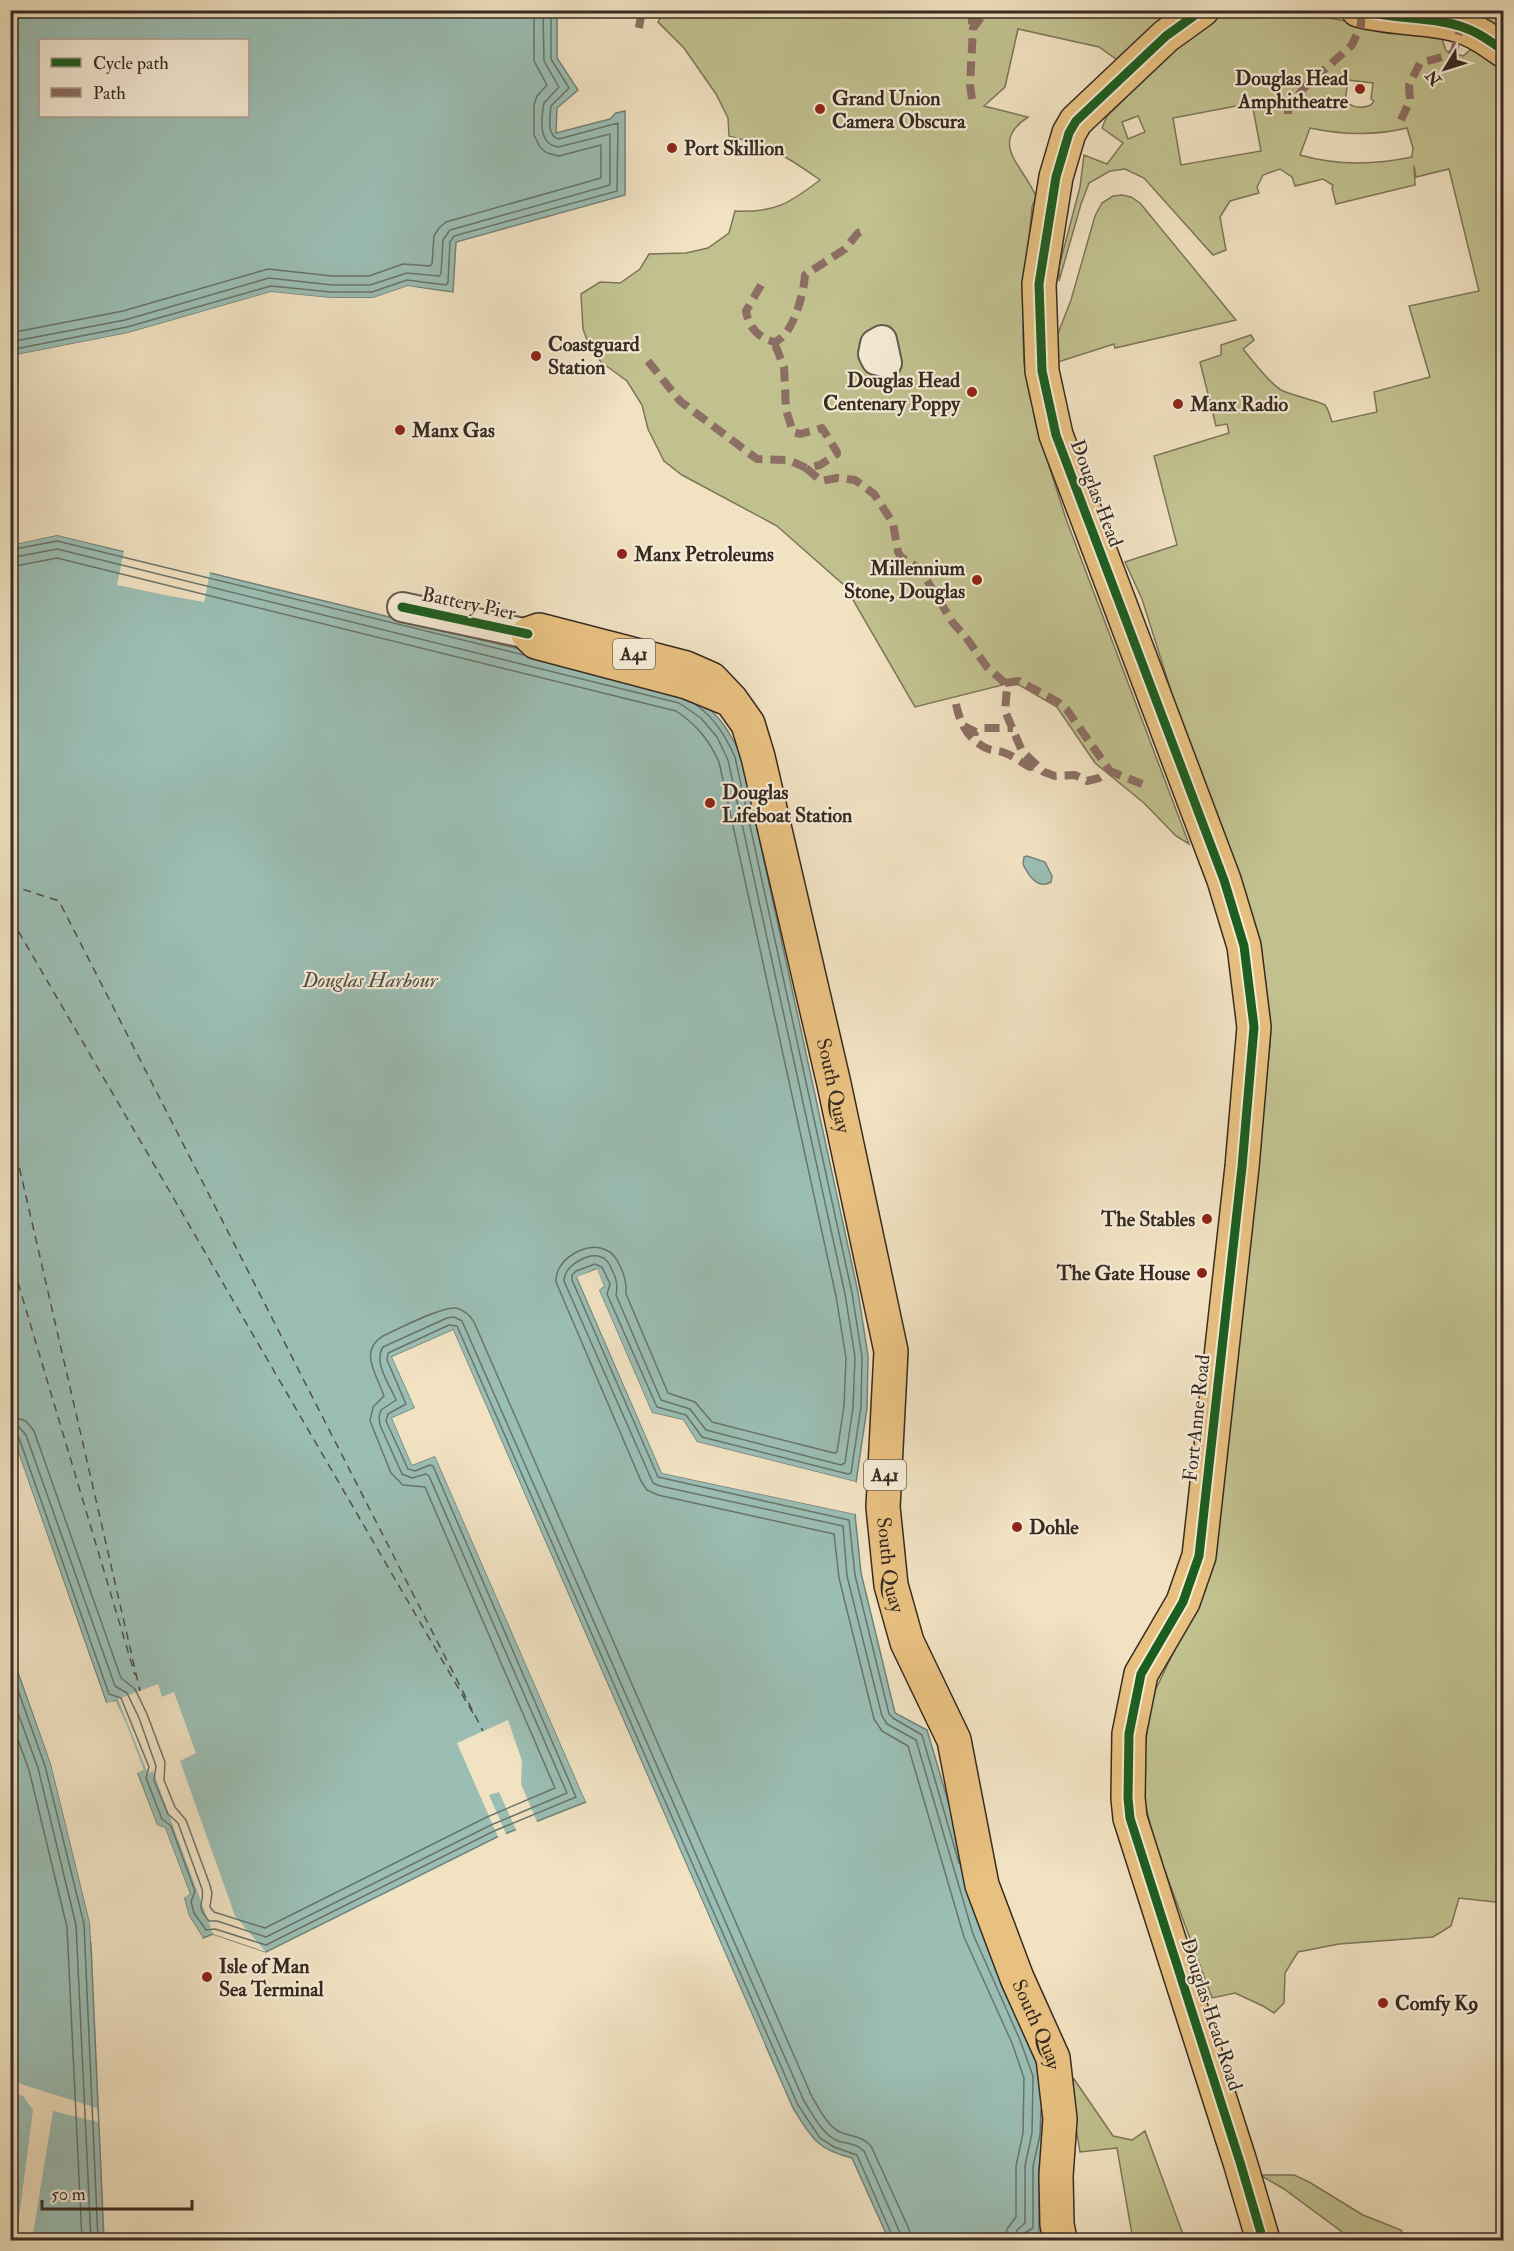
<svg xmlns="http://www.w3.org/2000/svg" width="1514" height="2251" font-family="'IM FELL Double Pica',serif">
	<rect width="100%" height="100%" fill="#f1e2c2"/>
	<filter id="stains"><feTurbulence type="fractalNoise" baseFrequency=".00333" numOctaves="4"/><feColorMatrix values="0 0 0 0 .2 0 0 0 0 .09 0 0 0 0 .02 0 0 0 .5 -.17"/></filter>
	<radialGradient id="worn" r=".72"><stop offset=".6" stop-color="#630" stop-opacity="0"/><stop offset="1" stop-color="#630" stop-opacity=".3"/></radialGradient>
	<!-- green -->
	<path fill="#c1c18f" stroke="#7c7659" stroke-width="1.5" fill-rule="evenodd" d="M664 11H1177L1127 67 1099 47 1018 29 1005 87 984 106 1028 117C987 144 1025 167 1036 197L1032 207 1027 261 1023 332 1024 362 1036 425 1066 519 1189 844 1176 836 1144 803 1095 763 1057 707 1014 682 915 707 845 586 777 526 682 475 664 461 648 429 642 405 627 381 601 362 590 348 583 329 581 294 600 282 620 283 640 269 649 254 686 253 708 248 729 233 735 211C775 213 790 203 820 180 787 156 769 146 729 136L728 118 716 94 684 48 658 22Z
		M1246 11H1291L1442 39 1446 51 1463 56 1475 46 1503 62V1903L1459 1898 1451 1926 1433 1937 1339 1944 1298 1952 1285 1973 1284 2003 1274 2013 1263 2006 1235 1993 1212 1998 1155 1844 1140 1783 1152 1697 1189 1620 1210 1568 1231 1419 1270 1044 1265 977 1246 901 1190 751 1142 599 1125 562 1177 545 1154 456 1229 433 1227 424 1216 426 1200 362 1221 355V345L1251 335 1254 340 1243 349C1254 362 1267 381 1281 390 1291 395 1321 402 1325 405 1329 410 1330 417 1332 422L1377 412 1374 392 1430 377 1409 306 1479 291 1449 169 1416 177 1414 166 1415 185 1336 204 1332 188 1333 185 1323 179 1295 186 1292 177 1280 169 1263 175 1257 187 1259 193 1230 201 1220 217 1226 250 1213 255 1144 178 1125 169 1110 171 1089 183 1081 204 1059 281V267L1080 187 1084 155 1107 164 1123 143 1102 128 1107 116 1187 38 1217 18ZM1348 80 1373 83 1371 99 1374 101 1371 105C1361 109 1353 108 1345 101ZM1252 103 1261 151 1181 165 1173 118ZM1138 116 1145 132 1128 139 1122 122ZM1310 128C1343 135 1374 136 1407 128L1413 148 1412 157C1374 165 1338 166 1300 155Z
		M1469 11H1503V30Z
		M1122 195 1131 197 1140 203 1236 320 1115 348 1114 344 1055 363 1057 336 1071 300 1095 216 1102 203 1113 196Z
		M1074 2079 1113 2136 1132 2140 1145 2131 1185 2240H1133L1117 2148 1080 2152 1068 2082Z
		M1260 2175H1294L1309 2182 1363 2215 1401 2230 1406 2240H1344L1342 2232 1284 2189Z"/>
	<!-- water -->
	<path fill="#9bbeb4" stroke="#73837a" stroke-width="1.5" fill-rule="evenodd" d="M11 11H557V58L578 90 557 108 556 133 610 119 616 113 625 111V195L456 242 453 292 408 286 373 298H331L271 292 128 333 11 356ZM40 40H248V116H40Z
		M57 535 685 690C715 711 725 722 741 755L858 1292 868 1356 867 1408 856 1482 697 1442 683 1420 652 1413 599 1290 604 1286 596 1269 577 1278 662 1473 855 1514 861 1573 895 1713 927 1730 986 1930 1047 2074 1046 2135 1039 2167V2234L1020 2240H889L852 2158C816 2149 812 2138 793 2108L453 1330 392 1357 415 1408 392 1418 412 1465 435 1456 586 1802 497 1837 266 1952 213 1934 203 1938 189 1916 184 1897 190 1894 165 1828 157 1825 137 1772 143 1770 116 1701 107 1704 11 1432 10 545Z
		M1027 856 1045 862 1052 876 1051 882C1038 890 1028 875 1023 864L1024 857Z
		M10 1650 51 1764 90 1923 104 2240H11Z"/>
	<!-- pier -->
	<path fill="#f1e2c2" d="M408 286 456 294 408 289 373 301H331L272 295 129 336 10 359 11 356 128 333 271 292 331 298H373Z
		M57 532 401 615 400 618 210 572 204 602 170 596 117 585 124 551 57 535 10 545V542Z
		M597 1269 604 1286 599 1290 652 1413 683 1420 697 1442 856 1482V1485L696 1444 681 1423 650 1415 596 1291 601 1285 595 1273 581 1279 665 1470 855 1511V1514L662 1473 577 1277Z
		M453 1330 647 1775 765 2045 762 2046 451 1334 396 1358 418 1408 416 1411 396 1420 414 1462 434 1453 438 1454 588 1800 586 1802 435 1456 412 1465 392 1418 415 1408 392 1357Z
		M11 1432 106 1703 116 1701 126 1723 144 1770 137 1773 157 1825 165 1828 190 1894 184 1898 189 1916 203 1938H200L186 1917 181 1897 186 1893 163 1830 155 1826 134 1773 135 1770 140 1768 124 1724 114 1704 107 1707 104 1705 10 1441Z
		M10 1647 13 1649 54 1763 93 1922 94 1942H91L90 1923 51 1764Z
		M158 1684 162 1697 174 1692 196 1753 180 1761 235 1916 266 1952 213 1934 153 1771 148 1774 118 1699Z
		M508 1720 522 1761 521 1784 538 1824 517 1832 499 1792 489 1795 507 1836 499 1839 457 1743Z
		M11 2081 97 2108 98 2122 53 2111 32 2240H16L33 2110 23 2096 11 2092Z"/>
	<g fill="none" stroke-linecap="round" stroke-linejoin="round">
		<!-- shore -->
		<path stroke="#69746c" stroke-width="1.5" d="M10 333 123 311 268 269 332 276H369L403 264 430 266 432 264 434 236 439 228 446 222 601 178V145L559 156 547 153 540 147 534 135V105L537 96 547 85 534 61V10
			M10 342 125 320 269 278 332 285H370L407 273 439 276 441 274 443 240 450 230 610 185V134L558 147C538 144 541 119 544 103L559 87 544 61 543 10
			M10 350 127 327 271 286 331 292H372L407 280 446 285 448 282 450 242 454 236 617 191 618 123 559 139C546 136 550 117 551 106L569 88 551 59V10
			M10 550 57 541 524 655
			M10 558 57 549 679 703 701 718 717 737 728 760 845 1294 855 1357 853 1407 845 1463 841 1465 706 1430 690 1409 661 1400 616 1295C618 1286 617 1280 613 1272 610 1266 608 1259 601 1257 588 1252 564 1266 564 1281L653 1483 660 1486 843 1526 847 1576 882 1716 887 1724 916 1740 973 1934 1020 2040 1033 2076 1032 2133 1025 2166V2223L1017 2230 1014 2240
			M10 567 57 558 676 711C697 725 709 740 719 762L836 1296 846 1358 844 1406 837 1452 834 1453 712 1422 695 1402 668 1393 626 1294C627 1284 625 1277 621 1268 617 1260 614 1253 606 1250 587 1240 554 1260 556 1282L641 1481 647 1490 658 1495 834 1534 839 1578 874 1719 882 1731 908 1746 964 1937 1012 2043 1024 2078 1023 2133 1016 2166V2217L1007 2229 1005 2240
			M696 705C715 718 726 737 735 757L852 1293 862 1357 861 1407 851 1473 848 1474 702 1437 686 1415 657 1407 607 1294 610 1284 602 1267 595 1264 576 1271 572 1275V1280L658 1477 849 1520 855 1575 889 1714 893 1718 922 1735 959 1863
			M10 1416 26 1421 34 1431 121 1678 135 1689 147 1714 165 1762 164 1780 175 1807 186 1820 210 1885 212 1893 210 1907 214 1912 265 1928 487 1817 555 1788 425 1487 403 1485 391 1473 370 1421 373 1407 384 1396C377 1375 358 1351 383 1336 398 1329 442 1306 456 1308 464 1310 470 1315 474 1322L812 2097C820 2109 827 2126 840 2132 852 2137 862 2136 871 2146L909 2229 911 2240
			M10 1425 19 1427 26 1435 115 1686 127 1693 139 1718 156 1766 154 1780 168 1814 178 1823 202 1889C205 1906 194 1903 209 1921H217L266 1937 491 1825 567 1793 429 1476 426 1474 412 1478 402 1474 380 1425 379 1417 381 1410 396 1400C390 1385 373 1363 383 1347L447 1318 454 1317 462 1321 804 2101C813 2115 822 2134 838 2141 847 2144 856 2143 864 2151L900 2233 902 2240
			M10 1433 16 1434 19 1438 109 1694 121 1698 149 1767 146 1778 162 1819 171 1826 195 1891 191 1902 194 1913 206 1930 215 1929 266 1945 494 1831 576 1797 433 1466 430 1465 415 1471 408 1469 386 1421 388 1414 406 1404 387 1360 388 1353 449 1325 457 1326 798 2105 820 2138 834 2147 857 2155 894 2240
			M10 1668 45 1766 84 1924 98 2240
			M10 1691 38 1768 76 1925 91 2240
			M10 1718 29 1770 67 1927 82 2240
			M1022 2240 1023 2234 1033 2228V2166L1040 2135 1041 2110"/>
		<!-- ferry -->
		<path stroke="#505047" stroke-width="1.5" stroke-dasharray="8 6" stroke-linecap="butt" d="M10 885 59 901 483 1731
			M10 921 13 922 474 1715
			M10 1127 140 1691
			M10 1256 135 1675"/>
		<defs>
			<path id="minor" d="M882 340 887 363 876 360 873 354 875 344Z
				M402 607 528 634"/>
			<g id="major">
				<path d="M1202 10 1166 36 1076 121 1069 133 1056 177 1039 284 1042 371 1056 435 1224 880 1244 946 1254 1027 1242 1167 1199 1556 1183 1602 1141 1674 1129 1734 1128 1798 1130 1818 1240 2162 1263 2240"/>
				<path d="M1358 10C1392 20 1437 16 1468 29 1481 34 1493 43 1504 51"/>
				<path id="s1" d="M731 700 687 682 536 642 528 634 539 630 686 668 711 679 731 700 748 724 758 757 834 1084 891 1351 883 1507 891 1585 907 1642 954 1740 982 1885 1017 1978 1053 2058 1060 2119 1056 2176 1057 2224 1060 2240"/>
			</g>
		</defs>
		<!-- minor casing -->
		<use href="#minor" stroke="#66594b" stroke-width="32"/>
		<!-- major casing -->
		<use href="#major" stroke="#372b23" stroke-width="36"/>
		<!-- minor -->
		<use href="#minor" stroke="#f6ecd7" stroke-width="28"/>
		<!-- major -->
		<use href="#major" stroke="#e8c181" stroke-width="33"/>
		<!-- quiet -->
		<path stroke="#8d6e63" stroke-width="8" stroke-dasharray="15 8" stroke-linecap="butt" d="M968 10 971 14 973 28
			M657 14V10
			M639 28 642 10
			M972 99 970 85 973 28 987 10
			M1288 114V107L1305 87 1352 45 1361 25V11
			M1401 120 1410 100 1409 85 1420 63 1450 55 1454 51 1461 26
			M761 285 746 311C749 328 758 337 774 342 793 337 804 292 805 275L845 249 858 233 865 230
			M648 361 680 401 757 459 789 460 806 468 820 465 837 454V452L822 428 800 434 793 432 786 410 784 367 774 342
			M806 468 821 481 837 478 855 480 874 494 893 523 898 552 901 557 920 569 953 623 965 636 987 667 1005 683 1007 688 1005 711 1022 751 1044 772 1055 776 1075 775 1087 781 1099 778 1110 771 1147 786
			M1005 683 1019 681 1058 702 1067 710 1110 771
			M956 704C960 725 970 743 991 750 996 751 1001 751 1005 753 1014 756 1022 763 1030 767L1034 766
			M964 726 976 732 983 728H1013"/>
		<defs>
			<path id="cycleway" d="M1202 10 1166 36 1076 121 1069 133 1056 177 1039 284 1042 371 1056 435 1224 880 1244 946 1254 1027 1242 1167 1199 1556 1183 1602 1141 1674 1129 1734 1128 1798 1130 1818 1240 2162 1263 2240
				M1358 10C1392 20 1437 16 1468 29 1481 34 1493 43 1504 51
				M402 607 528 634"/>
		</defs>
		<!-- cycleway casing -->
		<use href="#cycleway" stroke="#f6ecd7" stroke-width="13"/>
		<!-- cycleway -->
		<use href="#cycleway" stroke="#1b5e20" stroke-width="9"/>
	</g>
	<!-- markers -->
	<g fill="#8f2418" stroke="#f6ecd7" stroke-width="2">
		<circle cx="1360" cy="89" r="6"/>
		<circle cx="820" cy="109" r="6"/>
		<circle cx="672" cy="148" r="6"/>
		<circle cx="536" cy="356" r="6"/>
		<circle cx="972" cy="392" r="6"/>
		<circle cx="1178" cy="404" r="6"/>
		<circle cx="400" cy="430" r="6"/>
		<circle cx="622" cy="554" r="6"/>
		<circle cx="977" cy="580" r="6"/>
		<circle cx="710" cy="803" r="6"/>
		<circle cx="1207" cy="1219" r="6"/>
		<circle cx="1202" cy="1273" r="6"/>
		<circle cx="1017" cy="1527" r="6"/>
		<circle cx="207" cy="1977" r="6"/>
		<circle cx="1383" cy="2003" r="6"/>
	</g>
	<g text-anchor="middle" stroke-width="4.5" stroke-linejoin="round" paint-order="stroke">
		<!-- shield labels -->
		<g fill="#f6ecd7" stroke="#706559" stroke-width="1.5">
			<rect x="613" y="639" width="42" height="30" rx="4.5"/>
			<rect x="864" y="1460" width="42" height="30" rx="4.5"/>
		</g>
		<g font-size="18" font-weight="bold" fill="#372b23">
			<text x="634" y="660">A41</text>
			<text x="885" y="1481">A41</text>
		</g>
		<!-- poi labels -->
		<g font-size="20" font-weight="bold" fill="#372b23" stroke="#f6ecd7" text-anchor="start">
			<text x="1348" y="85" text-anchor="end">Douglas Head<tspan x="1348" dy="23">Amphitheatre</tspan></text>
			<text x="832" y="105">Grand Union<tspan x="832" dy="23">Camera Obscura</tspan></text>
			<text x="684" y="155">Port Skillion</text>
			<text x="548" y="351">Coastguard<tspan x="548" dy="23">Station</tspan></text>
			<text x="960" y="387" text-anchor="end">Douglas Head<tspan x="960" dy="23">Centenary Poppy</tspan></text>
			<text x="1190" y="411">Manx Radio</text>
			<text x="412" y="437">Manx Gas</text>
			<text x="634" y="561">Manx Petroleums</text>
			<text x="965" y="575" text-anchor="end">Millennium<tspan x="965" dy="23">Stone, Douglas</tspan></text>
			<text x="722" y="799">Douglas<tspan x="722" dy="23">Lifeboat Station</tspan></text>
			<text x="1195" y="1226" text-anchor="end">The Stables</text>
			<text x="1190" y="1280" text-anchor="end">The Gate House</text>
			<text x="1029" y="1534">Dohle</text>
			<text x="219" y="1973">Isle of Man<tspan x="219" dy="23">Sea Terminal</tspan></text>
			<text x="1395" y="2010">Comfy K9</text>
		</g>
		<!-- street labels -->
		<g font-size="20" fill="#372b23" stroke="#f6ecd7">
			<text transform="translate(1097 493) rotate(69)" y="7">Douglas Head</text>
			<text transform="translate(469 603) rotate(12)" y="7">Battery Pier</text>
			<text dy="7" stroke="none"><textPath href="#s1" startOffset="836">South Quay</textPath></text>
			<text transform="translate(1196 1418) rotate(-84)" y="7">Fort Anne Road</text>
			<text dy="7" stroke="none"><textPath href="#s1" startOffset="1322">South Quay</textPath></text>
			<text transform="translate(1212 2014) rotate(72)" y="7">Douglas Head Road</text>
			<text dy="7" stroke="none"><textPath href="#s1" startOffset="1808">South Quay</textPath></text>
		</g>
		<!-- water labels -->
		<g font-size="21" font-style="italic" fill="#505047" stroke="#f6ecd7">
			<text x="370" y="987">Douglas Harbour</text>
		</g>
	</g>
	<!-- margin -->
	<rect width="1514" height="2251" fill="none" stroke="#f1e2c2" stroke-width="36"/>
	<rect x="12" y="12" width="1490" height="2227" fill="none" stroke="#372b23" stroke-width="3"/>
	<rect x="18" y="18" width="1478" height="2215" fill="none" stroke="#372b23" stroke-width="1.5"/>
	<!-- legend -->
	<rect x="39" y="39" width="210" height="78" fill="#f6ecd7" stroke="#aa9f8f" stroke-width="1.5"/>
	<rect x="51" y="58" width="30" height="9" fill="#1b5e20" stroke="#aa9f8f" stroke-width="1.5"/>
	<text x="93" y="69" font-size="18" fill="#372b23">Cycle path</text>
	<rect x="51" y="88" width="30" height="9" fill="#8d6e63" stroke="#aa9f8f" stroke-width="1.5"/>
	<text x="93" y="99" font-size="18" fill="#372b23">Path</text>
	<!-- north arrow -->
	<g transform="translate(1445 69) rotate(232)" stroke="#f6ecd7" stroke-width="4.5" paint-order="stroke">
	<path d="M0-4.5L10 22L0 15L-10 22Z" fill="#372b23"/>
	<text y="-9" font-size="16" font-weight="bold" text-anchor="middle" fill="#372b23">N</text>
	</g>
	<!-- scale -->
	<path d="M42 2200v9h150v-9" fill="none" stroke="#372b23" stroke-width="3"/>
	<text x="51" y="2200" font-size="18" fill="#372b23" stroke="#f6ecd7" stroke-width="4.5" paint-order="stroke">50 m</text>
	<rect width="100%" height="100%" filter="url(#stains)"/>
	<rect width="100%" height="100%" fill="url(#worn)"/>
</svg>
